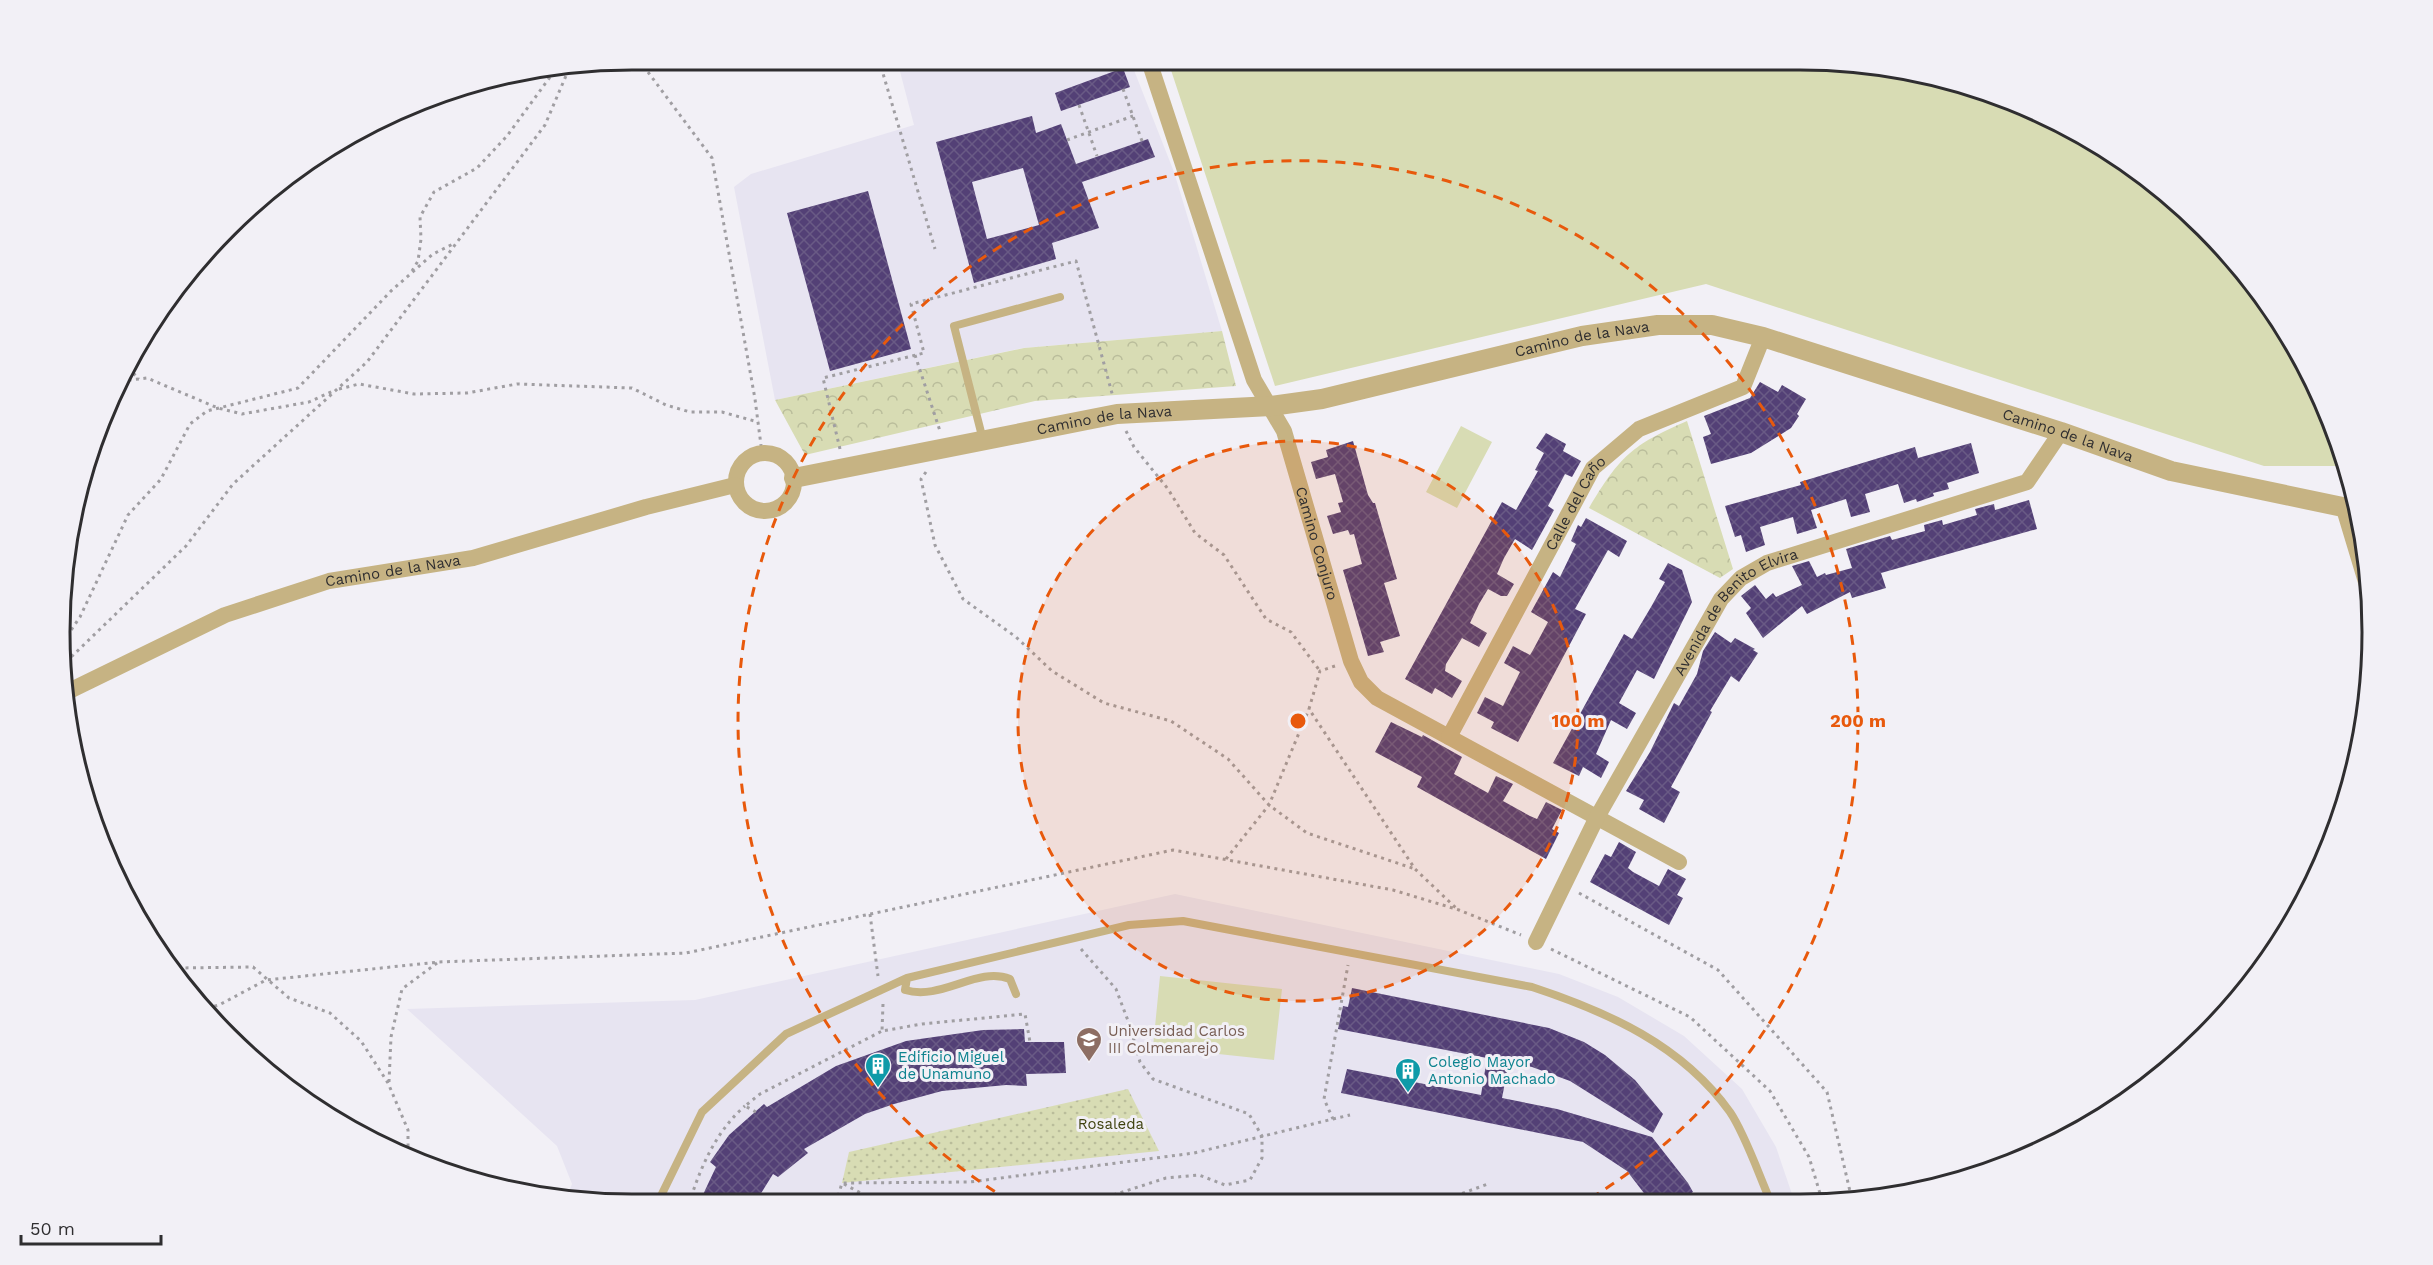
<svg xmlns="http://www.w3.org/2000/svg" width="2433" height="1265" font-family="'Work Sans',sans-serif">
	<defs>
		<pattern id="park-crowns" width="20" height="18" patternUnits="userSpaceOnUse" patternTransform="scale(1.5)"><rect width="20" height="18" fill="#d8dcb4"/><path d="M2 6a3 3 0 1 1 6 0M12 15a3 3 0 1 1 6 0" fill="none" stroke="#babd9b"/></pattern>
		<pattern id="garden-dots" width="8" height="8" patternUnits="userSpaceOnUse" patternTransform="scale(1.5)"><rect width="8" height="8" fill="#d8dcb4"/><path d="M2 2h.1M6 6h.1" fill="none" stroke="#babd9b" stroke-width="1.8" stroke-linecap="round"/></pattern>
		<pattern id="building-cross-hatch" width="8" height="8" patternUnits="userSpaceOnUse" patternTransform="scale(1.5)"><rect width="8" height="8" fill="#534076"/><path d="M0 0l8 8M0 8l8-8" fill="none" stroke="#695a85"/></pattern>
	</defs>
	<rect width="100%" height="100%" fill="#f2f0f6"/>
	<!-- built -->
	<path fill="#e7e4f1" d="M897 60H1130L1174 172 1222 331 1023 348 775 400 734 187 751 174 914 125Z
		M1175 894 1559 974 1618 997 1684 1036 1742 1089 1776 1147 1794 1200 595 1204 566 1199 572 1184 557 1146 407 1009 695 1000Z"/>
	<!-- grass -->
	<path fill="#d8dcb4" d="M1168 61H1838L1948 79 2053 119 2149 178 2231 255 2296 346 2342 448 2347 466H2264L1706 284 1275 386Z
		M1461 426 1492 442 1457 508 1426 492Z
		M1160 976 1282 989 1274 1060 1153 1047Z"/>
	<!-- park -->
	<path fill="url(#park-crowns)" d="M1222 331 1236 386 1035 401 805 455 775 400 1024 348Z
		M1687 421 1733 569 1720 578 1589 508C1620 456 1632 445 1687 421Z"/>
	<!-- garden -->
	<path fill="url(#garden-dots)" d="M1128 1089 1159 1151 842 1183 849 1152Z"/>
	<!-- building -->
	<path fill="url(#building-cross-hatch)" fill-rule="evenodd" d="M1123 68 1130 87 1061 111 1055 93Z
		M1032 116 1036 133 1061 124 1076 164 1148 139 1155 157 1082 182 1099 228 1052 243 1056 259 974 283 936 142ZM1023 168 1039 225 987 239 972 182Z
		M868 191 911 349 830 371 787 213Z
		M1760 382 1778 392 1782 385 1806 399 1797 414 1799 416 1791 428 1751 453 1711 464 1703 437 1711 434 1704 416 1750 398Z
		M1546 433 1566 444 1563 451 1581 461 1572 477 1565 474 1548 506 1554 510 1532 550 1515 539 1504 558 1497 574 1514 584 1507 596H1501L1488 589 1479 604 1470 623 1487 633 1479 647 1462 638 1446 664 1445 671 1462 681 1452 698 1435 688 1432 694 1405 679 1502 502 1516 510 1538 471 1535 470 1544 453 1536 448Z
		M1353 441 1368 495 1373 503H1375L1397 579 1384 583 1400 636 1380 642 1384 652 1368 656 1343 570 1362 564 1354 534 1350 535 1348 530 1333 534 1327 516 1341 512 1338 503 1343 502 1335 474 1316 479 1311 462 1328 457 1326 450Z
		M1971 443 1979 473 1947 483 1949 489 1933 493 1934 496 1917 502 1916 499 1904 503 1898 484 1865 494 1870 512 1851 517 1846 499 1811 510 1817 528 1797 534 1793 517 1760 527 1765 545 1746 552 1741 535 1735 537 1725 506 1801 485 1800 482 1915 447 1918 458Z
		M2029 500 2037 529 1881 573 1886 588 1852 598 1850 592 1807 614 1802 606 1763 638 1746 613 1751 608 1741 596 1755 585 1766 599 1773 593 1776 597 1802 585 1792 566 1809 561 1817 577 1825 573 1826 575 1852 568 1846 549 1890 536 1892 540 1925 531 1924 525 1942 520 1943 525 1977 515 1975 509 1994 504 1995 510Z
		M1586 518 1627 541 1619 557 1608 550 1575 609 1586 614 1518 742 1491 728 1494 722 1477 713 1485 697 1503 706 1520 672 1504 663 1513 646 1530 655 1533 650 1548 622 1531 612 1553 572 1560 577 1576 544 1571 541 1578 525 1581 527Z
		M1668 563 1682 570 1692 602 1654 679 1637 670 1619 703 1636 713 1627 729 1611 720 1596 754 1609 762 1601 778 1583 767 1579 776 1553 763 1624 634 1632 639 1651 607 1665 582 1659 579Z
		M1715 632 1731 643 1735 638 1755 649 1753 650 1758 653 1739 682 1731 676 1710 711 1712 712 1671 787 1680 792 1664 823 1639 809 1644 800 1626 791 1650 752 1674 703 1679 706 1697 674 1703 651Z
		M1391 722 1422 737 1423 735 1462 757 1454 774 1488 793 1496 776 1513 784 1503 801 1530 816 1537 819 1546 802 1562 810 1552 829 1559 833 1546 859 1417 787 1422 777 1375 752Z
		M1619 842 1636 852 1628 868 1633 872 1659 886 1668 869 1686 879 1677 895 1683 898 1669 925 1590 882 1605 854 1611 857Z
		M1352 988 1549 1028 1584 1042 1605 1055 1635 1080 1663 1114 1653 1133 1570 1081 1532 1067 1509 1062 1502 1098 1557 1109 1652 1137 1688 1183 1693 1192 1687 1196 1689 1201H1650L1627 1171 1583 1142 1341 1093 1347 1069 1481 1095 1487 1058 1338 1029 1343 1006 1348 1007Z
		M1024 1029 1025 1042H1064L1066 1073 1026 1074 1027 1086 1006 1085 942 1091 894 1104 865 1114 804 1149 808 1153 778 1177 773 1174 755 1203H699L716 1167 710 1162 729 1135 764 1104 767 1107 836 1066 906 1041 983 1030Z"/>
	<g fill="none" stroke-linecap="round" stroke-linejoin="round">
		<!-- path -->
		<path stroke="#a09ea2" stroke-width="3" stroke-dasharray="3 4.5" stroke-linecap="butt" d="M639 60 712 158 755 399 762 453
			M879 60 935 249
			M1123 89 1142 141
			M1079 105 1097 156
			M1067 140 1133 116
			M412 271 418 261 421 239 420 217 434 192 477 168 507 136 553 73
			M915 355 940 431
			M128 368 139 379
			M121 381 147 378 218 408 242 414 309 402 333 391
			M339 389 359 384 414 394 467 393 517 384 632 388 666 405 690 412H722L758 422
			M1126 431 1134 447 1168 489 1195 533 1224 555 1266 619 1291 632 1320 671
			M840 449 823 378 924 353 911 304 1076 261 1113 397
			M926 472 921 479 935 545 963 599 1016 637 1052 671 1104 703 1171 721 1228 759 1269 805 1307 833 1415 869
			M67 636 80 617 128 515 161 479 190 424 207 411 298 388 391 291 433 254 455 243
			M66 662 186 546 233 484 367 362 545 125 568 71
			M1335 666 1320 671 1309 709 1415 869 1457 909
			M1226 859 1269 805 1309 709
			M1579 893 1718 970 1827 1092 1852 1200
			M870 914 878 976
			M1081 949 1116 989 1130 1026 1140 1062 1153 1079 1249 1114 1262 1136V1158L1250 1180 1225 1185 1199 1175 1166 1178 1107 1197 1103 1202
			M1551 949 1690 1017 1770 1091 1809 1157 1822 1200
			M178 968 253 967 289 998 330 1013 361 1041 388 1083 408 1130V1157
			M883 1004 882 1031 922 1024 1025 1014 1030 1042
			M207 1008 219 1005 266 980 439 962 686 953 1173 850 1393 890 1459 910 1521 935
			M389 1082 391 1037 402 989 437 963
			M756 1112 745 1106 760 1094 882 1031
			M1333 1119 1350 1115
			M844 1184 879 1203
			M1441 1201 1488 1184
			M836 1203 842 1183 970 1182 1194 1153 1333 1119 1324 1099 1348 965
			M689 1204C700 1168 716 1131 745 1106"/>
		<!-- service -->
		<path stroke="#c6b383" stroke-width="8" d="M983 440 954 326 1060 297
			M907 978 905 990C942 1001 977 966 1010 979L1016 994
			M657 1204 702 1112 786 1034 907 978 1129 925 1183 921 1532 987C1608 1012 1682 1045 1730 1112 1745 1134 1759 1175 1770 1200"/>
		<!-- minor -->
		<g stroke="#c6b383" stroke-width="16">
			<path id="s1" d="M1149 61 1254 380 1284 431 1351 661 1361 682 1377 698 1679 862"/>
			<circle cx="765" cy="482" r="29"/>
			<path d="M2344 509 2369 592"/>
			<path id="s2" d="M65 693 225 615 329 581 473 558 646 507 735 485"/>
			<path id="s3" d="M1449 737 1593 468 1639 429 1743 387 1763 337"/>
			<path id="s4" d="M1536 942 1596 819 1721 599 1741 578 1767 563 2027 482 2061 432"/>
		</g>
		<!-- tertiary -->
		<path stroke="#c6b383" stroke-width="20" id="s5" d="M794 478 1117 414 1271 406 1322 399 1582 336 1658 325H1712L1763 337 2061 432 2171 471 2357 510"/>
	</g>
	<!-- distance rings -->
	<circle cx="1298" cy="721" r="280" fill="#e8590c" fill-opacity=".12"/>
	<g fill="none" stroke="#e8590c" stroke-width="3" stroke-dasharray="10 8">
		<circle cx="1298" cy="721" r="280"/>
		<path d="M1010 1201A560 560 0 1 1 1591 1198"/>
	</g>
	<!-- icons -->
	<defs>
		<symbol id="university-pin" viewBox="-11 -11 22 30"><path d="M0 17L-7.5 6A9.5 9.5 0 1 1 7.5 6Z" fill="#8d6e63" stroke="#f2f0f6"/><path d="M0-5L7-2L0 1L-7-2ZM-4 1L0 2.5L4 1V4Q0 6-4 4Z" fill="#fff"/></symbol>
		<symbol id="building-pin" viewBox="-11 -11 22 30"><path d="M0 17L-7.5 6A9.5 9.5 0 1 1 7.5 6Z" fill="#0f9aa8" stroke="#f2f0f6"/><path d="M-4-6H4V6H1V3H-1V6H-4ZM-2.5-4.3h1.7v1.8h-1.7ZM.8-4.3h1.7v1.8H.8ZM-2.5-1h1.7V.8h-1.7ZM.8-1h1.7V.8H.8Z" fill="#fff"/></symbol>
	</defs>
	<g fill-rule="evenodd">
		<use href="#university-pin" x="1074" y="1025" width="30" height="40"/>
		<use href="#building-pin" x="863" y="1051" width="30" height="40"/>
		<use href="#building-pin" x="1393" y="1056" width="30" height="40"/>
	</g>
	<g text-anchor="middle" stroke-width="6" stroke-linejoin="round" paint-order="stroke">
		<!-- street labels -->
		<g font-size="15" fill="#2f2e30" stroke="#f2f0f6">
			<text dy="5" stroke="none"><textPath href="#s5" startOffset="802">Camino de la Nava</textPath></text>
			<text dy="5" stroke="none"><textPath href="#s5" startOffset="316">Camino de la Nava</textPath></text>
			<text dy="5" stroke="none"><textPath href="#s5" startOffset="1306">Camino de la Nava</textPath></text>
			<text dy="5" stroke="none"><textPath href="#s3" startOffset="266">Calle del Caño</textPath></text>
			<text dy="5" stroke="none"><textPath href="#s1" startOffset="512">Camino Conjuro</textPath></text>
			<text dy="5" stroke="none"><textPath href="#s2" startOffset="352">Camino de la Nava</textPath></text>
			<text dy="5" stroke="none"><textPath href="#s4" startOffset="392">Avenida de Benito Elvira</textPath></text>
		</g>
		<!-- education labels -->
		<g font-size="15" fill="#785e54" stroke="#f2f0f6" text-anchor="start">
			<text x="1108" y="1036">Universidad Carlos<tspan x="1108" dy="17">III Colmenarejo</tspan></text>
		</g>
		<!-- culture labels -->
		<g font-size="15" fill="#0d838f" stroke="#f2f0f6" text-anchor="start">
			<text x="898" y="1062">Edificio Miguel<tspan x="898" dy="17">de Unamuno</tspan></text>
			<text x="1428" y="1067">Colegio Mayor<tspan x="1428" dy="17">Antonio Machado</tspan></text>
		</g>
		<!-- park labels -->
		<g font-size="15" fill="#3e410d" stroke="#f2f0f6">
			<text x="1111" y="1129">Rosaleda</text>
		</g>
	</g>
	<!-- crop -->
	<path d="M0 0H2433V1265H0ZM632 70H1800A562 562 0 0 1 2362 632V632A562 562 0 0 1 1800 1194H632A562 562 0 0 1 70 632V632A562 562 0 0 1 632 70Z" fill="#f2f0f6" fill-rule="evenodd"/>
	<path fill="none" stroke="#2f2e30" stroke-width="3" d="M632 70H1800A562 562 0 0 1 2362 632V632A562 562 0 0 1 1800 1194H632A562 562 0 0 1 70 632V632A562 562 0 0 1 632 70Z"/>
	<circle cx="1298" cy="721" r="9" fill="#e8590c" stroke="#f2f0f6" stroke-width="3"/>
	<g font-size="18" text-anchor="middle" font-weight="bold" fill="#e8590c" stroke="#f2f0f6" stroke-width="6" stroke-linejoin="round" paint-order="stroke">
		<text x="1578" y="727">100 m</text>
		<text x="1858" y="727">200 m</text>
	</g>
	<!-- scale -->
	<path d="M21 1235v9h140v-9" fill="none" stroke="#2f2e30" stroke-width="3"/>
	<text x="30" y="1235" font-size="18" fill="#2f2e30" stroke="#f2f0f6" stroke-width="4.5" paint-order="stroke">50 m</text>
</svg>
